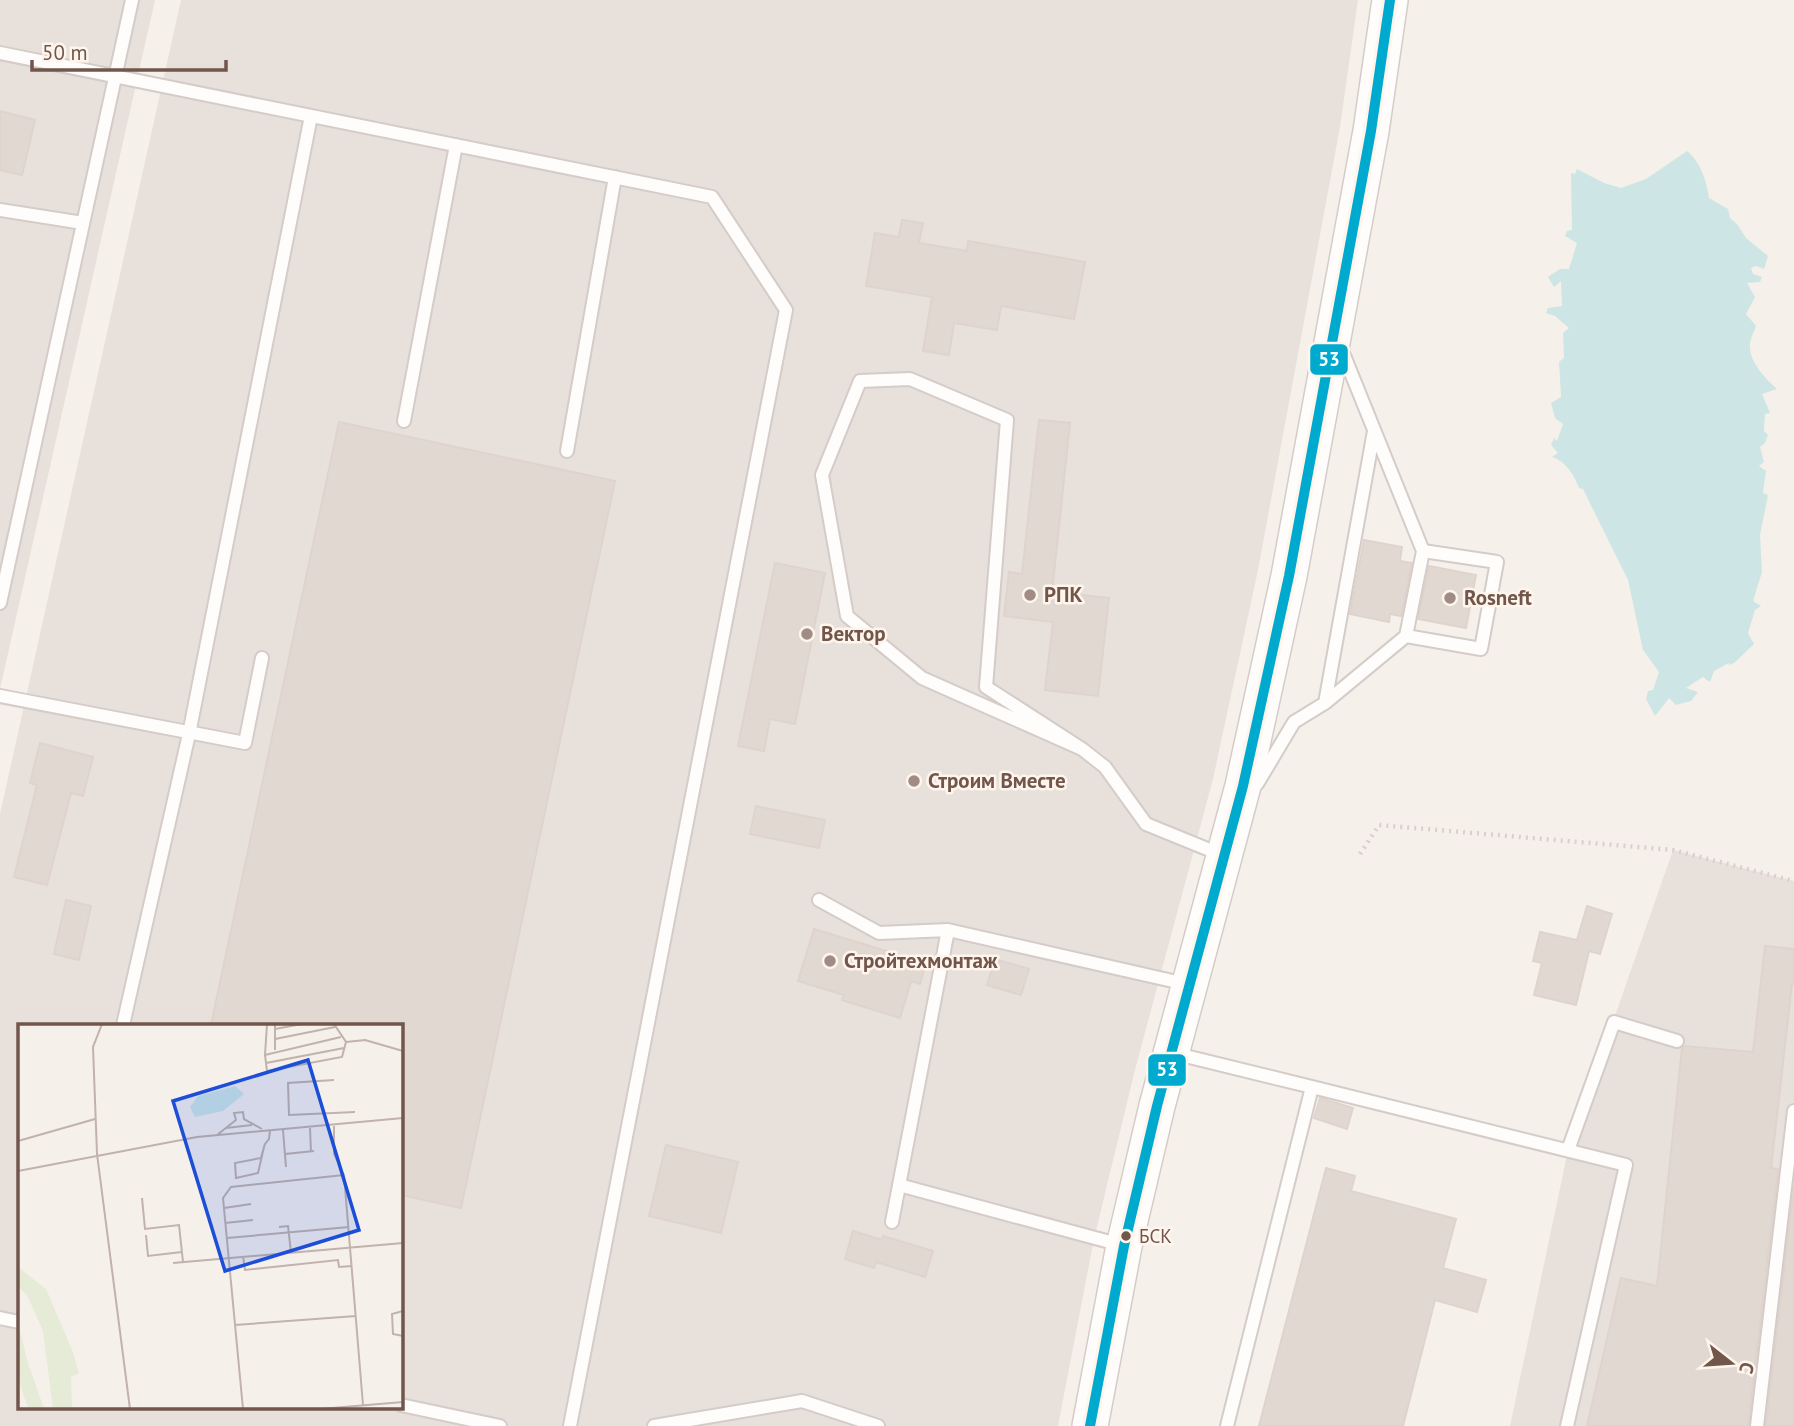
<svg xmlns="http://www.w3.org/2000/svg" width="1794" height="1426" font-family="'PT Sans',sans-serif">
	<rect width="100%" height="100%" fill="#f6f0eb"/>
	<!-- industrial -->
	<path fill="#e8e0db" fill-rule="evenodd" d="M0 0H155L0 689Z
		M181 0H1358L1340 127 1258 570 1213 779 1135 1070 1094 1239 1058 1426H0V814ZM19 1025H401V1407H19Z
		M1673 850 1794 881V1426H1510L1568 1150Z"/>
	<!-- water -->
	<path fill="#cde6e5" d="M1687 151C1700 161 1707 182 1709 198L1728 209 1730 218 1737 224 1746 238 1768 256 1764 269 1756 266 1751 268 1753 274 1762 277 1760 282 1747 283 1755 297 1746 314 1756 326C1754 332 1749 341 1750 348 1751 364 1766 379 1777 389L1762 394 1770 413 1765 414 1764 431 1768 435 1765 443 1760 447 1764 462 1759 466 1766 471 1763 493 1768 495 1760 535 1762 572 1753 601 1761 606 1755 610 1748 633 1754 644 1734 663 1729 665V663L1714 671 1710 682 1703 677 1686 688 1698 692 1691 701 1676 705 1669 698 1655 716 1646 699 1648 691 1653 690 1659 672 1643 650 1628 580 1583 489 1579 488C1574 475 1566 461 1552 457L1558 453 1551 445 1554 438 1557 441 1563 424 1555 418 1551 403 1561 397 1559 362 1564 358 1563 333 1569 328 1555 316 1546 313 1548 308 1562 306 1561 281 1554 287 1548 277 1560 269H1569L1577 243 1565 236 1567 231 1572 230 1571 173 1575 174 1577 169 1604 183 1621 188 1646 179Z"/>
	<!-- building -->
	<path fill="#e2d8d2" stroke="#dfd3cd" stroke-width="2" d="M0 111 35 120 22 175 0 170Z
		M902 220 923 223 919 243 967 251 968 241 1085 262 1074 319 1001 306 997 330 954 323 949 355 923 351 932 297 866 286 875 233 899 237Z
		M1039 420 1070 423 1052 592 1109 598 1098 696 1045 690 1053 622 1004 616 1009 572 1022 574Z
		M339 422 615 481 461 1208 401 1195V1025H211Z
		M1364 540 1402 547 1400 561 1412 563 1401 616 1390 614 1389 622 1350 614Z
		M775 563 825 573 795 724 770 719 764 751 738 746Z
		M1429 566 1476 575 1466 628 1418 619Z
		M40 743 93 757 83 796 71 793 47 885 14 877 37 785 30 783Z
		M756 806 825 820 819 848 750 834Z
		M66 900 91 906 79 960 54 954Z
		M1587 906 1612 914 1600 954 1589 951 1576 1005 1534 995 1542 963 1533 961 1540 932 1577 940Z
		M814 929 926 963 920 984 911 981 900 1018 842 1000 844 995 798 981Z
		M1765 946 1794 949V984H1792L1771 1168 1778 1169 1748 1426H1587L1621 1278 1657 1286 1682 1048 1684 1046 1753 1052Z
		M995 959 1029 969 1021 995 987 985Z
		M1320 1098 1353 1108 1347 1129 1314 1118Z
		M666 1145 738 1162 721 1233 649 1216Z
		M1326 1168 1355 1176 1351 1191 1456 1219 1443 1268 1486 1280 1477 1312 1435 1300 1403 1426H1259Z
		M1794 1186V1426H1766Z
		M853 1231 882 1240 883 1236 933 1251 925 1277 876 1262 874 1268 845 1259Z"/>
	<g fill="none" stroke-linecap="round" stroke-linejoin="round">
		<defs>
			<path id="lane" d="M0 53 712 197 786 310 570 1426
				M0 210 83 223
				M404 421 456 145
				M567 451 615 177
				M0 603 132 0
				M1406 636 1423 551
				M0 696 245 743 262 658
				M1325 703 1374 431
				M1082 749 922 678 847 616 822 475 860 381 910 379 1007 420 986 687 1082 749 1105 767 1146 824 1222 855
				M1257 784 1294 722 1325 703 1406 636 1481 649 1497 562 1423 551 1341 348
				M819 900 879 933 948 930 1186 984
				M123 1025 189 734 311 116
				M1173 1053 1312 1087
				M1568 1150 1614 1022 1677 1041
				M899 1185 1121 1245
				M892 1222 948 930
				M0 1318 19 1322
				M401 1405 500 1426
				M654 1426 802 1401 878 1426
				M1227 1426 1312 1087 1626 1165 1567 1426
				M1757 1426 1794 1111"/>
			<path id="secondary" d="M1090 1426 1124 1246 1157 1106 1243 786 1289 576 1371 131 1390 0"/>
		</defs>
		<!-- lane casing -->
		<use href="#lane" stroke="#d4ccc8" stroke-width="16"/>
		<!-- secondary casing -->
		<use href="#secondary" stroke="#d5ccc7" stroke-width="38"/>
		<!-- path -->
		<path stroke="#d9d0ce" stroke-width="4.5" stroke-dasharray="2 5" stroke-linecap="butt" d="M1360 854 1379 825 1673 850 1794 881"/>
		<!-- lane -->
		<use href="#lane" stroke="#fefdfc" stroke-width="12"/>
		<!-- secondary -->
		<use href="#secondary" stroke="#fefdfc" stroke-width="35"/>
		<defs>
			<path id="bus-1" d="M1090 1426 1124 1246 1157 1106 1243 786 1289 576 1371 131 1390 0"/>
		</defs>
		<!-- bus-1 casing -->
		<use href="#bus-1" stroke="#fef5ec" stroke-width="16"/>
		<!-- bus-1 -->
		<use href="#bus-1" stroke="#00a9ce" stroke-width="10"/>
	</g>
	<!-- markers -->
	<g fill="#a08c84" stroke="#fef5ec" stroke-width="2.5">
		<circle cx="1030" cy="595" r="7"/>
		<circle cx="1450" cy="598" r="7"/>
		<circle cx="807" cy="634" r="7"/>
		<circle cx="914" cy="781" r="7"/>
		<circle cx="830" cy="961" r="7"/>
	</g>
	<circle fill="#72564c" stroke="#fef5ec" stroke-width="2.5" cx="1126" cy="1236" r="6"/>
	<g text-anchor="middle" stroke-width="5" stroke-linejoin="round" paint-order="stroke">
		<!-- bus labels -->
		<g font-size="19" fill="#72564c" stroke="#fef5ec" text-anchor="start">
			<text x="1139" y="1243">БСК</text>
		</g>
		<!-- poi labels -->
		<g font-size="21" font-weight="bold" fill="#72564c" stroke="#fef5ec" text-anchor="start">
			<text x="1044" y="602">РПК</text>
			<text x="1464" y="605">Rosneft</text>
			<text x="821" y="641">Вектор</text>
			<text x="928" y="788">Строим Вместе</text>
			<text x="844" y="968">Стройтехмонтаж</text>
		</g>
	</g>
	<!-- overview -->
	<g transform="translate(18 1024)">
		<rect width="385" height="385" fill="#f6f0eb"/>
		<path d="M0 243 28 265 54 326 61 349 53 353 54 385H35L25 307 9 271 0 263ZM0 299 10 339 26 385H11L6 373 0 352Z" fill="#e5ebd6"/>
		<path d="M217 62 226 70 205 87 177 93 172 83 180 72Z" fill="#cde6e5"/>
		<path fill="none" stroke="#c1b2ab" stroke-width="2" d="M84 0 75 23 79 130 112 385M249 0 247 31 323 13M257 0V26M257 5 284 0M257 15 317 3M328 18 347 16 385 27M247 31 248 39 326 24M248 39 249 47 324 33 328 18 316 0M316 56 270 59 271 91 337 88M316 102V130L326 151 345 381M208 104 234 101M292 104 293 128M265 106 268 143M199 111 218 96 216 89 225 88 226 95 244 105M0 117 77 95M246 123 240 149 218 154 217 139 243 134 246 123 247 120 251 115 252 106M267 130 296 127M0 147 179 113 385 94M124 174 127 205 161 201 165 238M206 184 233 180M207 199 235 196M261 203 270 202 273 229M128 211 130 232 164 228M209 214 331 203M225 232 227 246 320 236 321 243 334 242M155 239 385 219M385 287 374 290 375 310 385 312M217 301 338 292M225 385 205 174 213 163 326 151M302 385 385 378"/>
		<path fill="#1d4ed8" fill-opacity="0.15" stroke="#1d4ed8" stroke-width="3.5" d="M290 36 341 206 207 247 155 77Z"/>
		<rect width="385" height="385" fill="none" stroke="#72564c" stroke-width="3.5"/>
	</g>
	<g stroke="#fef5ec" stroke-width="2.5">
		<rect x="1309" y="343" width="40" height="33" rx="7" fill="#00a9ce"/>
		<rect x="1147" y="1053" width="40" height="34" rx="7" fill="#00a9ce"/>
	</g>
	<g font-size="19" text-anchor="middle" font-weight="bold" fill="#fff">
		<text x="1329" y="366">53</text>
		<text x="1167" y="1076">53</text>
	</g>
	<!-- north arrow -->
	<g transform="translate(1731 1363) rotate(107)" stroke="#fef5ec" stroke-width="5" paint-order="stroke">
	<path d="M0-5L12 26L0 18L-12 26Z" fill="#72564c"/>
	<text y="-10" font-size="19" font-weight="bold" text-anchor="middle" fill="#72564c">С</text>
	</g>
	<!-- scale -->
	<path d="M32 60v10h194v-10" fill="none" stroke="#72564c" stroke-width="3.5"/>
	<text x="42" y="60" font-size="21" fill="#72564c" stroke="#fef5ec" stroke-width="5" paint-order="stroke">50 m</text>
</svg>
